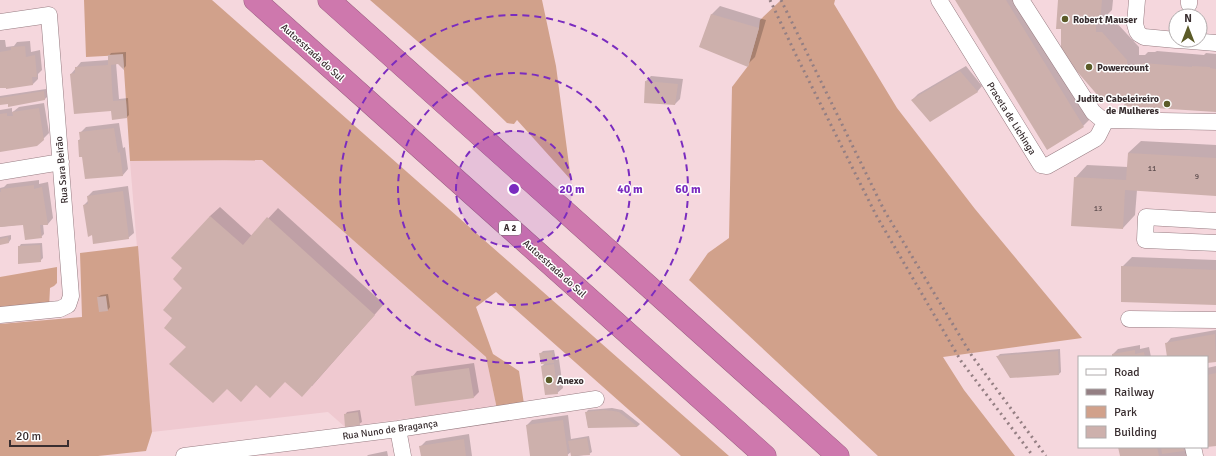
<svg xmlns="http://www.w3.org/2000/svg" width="1216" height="456" font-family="Signika,sans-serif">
	<rect width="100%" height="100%" fill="#f5d7dd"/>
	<!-- built -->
	<path fill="#efc9d0" d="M262 160 486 357 497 409 412 422 411 418 345 427 328 412 152 432 130 161Z"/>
	<!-- green -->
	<path fill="#d1a18b" d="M84 0H212L729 456H681L496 292 476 307 493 354 519 371 524 404 497 409 486 357 262 160 130 161 123 55 86 57Z
		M370 0H542L556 66 571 180 517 120 514 124 507 123 470 87Z
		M781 0H835L834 4 897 108 975 209 1082 338 943 357 964 390 1015 456H878L689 280 708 253 729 238 732 87 748 66 759 28 760 20Z
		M138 246 152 432 146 451 98 456H0V324L82 317 80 253Z
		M57 267V283L54 286 50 288 49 308 0 311V277Z"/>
	<!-- shadow -->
	<path fill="#0003" d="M956 0H1026L1093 116 1083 126Z
		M1059 0H1113L1112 10 1108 14V20H1114L1139 47V55H1145L1148 52H1155L1157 51 1204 55 1206 53 1216 54V111L1126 100 1062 28Z
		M720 6 766 20 755 57 747 65 700 46 712 14Z
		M0 40H5L6 47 14 46 17 42 30 41 31 52 40 50 42 70 38 74V79L33 84 0 88Z
		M126 52V66L124 68 118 63H116L119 99 128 98 129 115 127 117 112 110 71 74 81 62 109 60V56L111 53Z
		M966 66 982 86 977 92 912 100 918 94Z
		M651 76 683 79 680 99 675 104 646 81Z
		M46 89 47 97 45 99 0 104V96Z
		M44 103 49 133 37 145 0 150V110L12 108V112L14 111 19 107Z
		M119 123 123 148 125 147 128 169 123 175 83 156 79 140 81 138 80 133 86 127Z
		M1141 141 1216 145V195L1137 190 1135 215 1123 228 1075 178 1087 165 1128 167V153Z
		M39 180V184L48 182 53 218 48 224H43L44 234 41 237 24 224 0 227V188L4 187 7 184Z
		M128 186 134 233 128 238 93 234 84 205 88 201V196L93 191Z
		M220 207 252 236 278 208 384 304 312 386 285 381 256 384 187 347 174 318 184 288V268L210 216Z
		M11 235V239L9 242 0 243V237Z
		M42 243 43 258 40 261 19 247 21 244Z
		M1132 257 1216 260V304L1122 267Z
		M108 294 110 307 108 310 98 297 101 295Z
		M1216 330V361L1207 362V357H1168L1166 344 1171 338Z
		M1140 345V349L1149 347 1151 357H1113V354L1118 349Z
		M1060 349 1061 372 1059 374 998 356 1000 354Z
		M554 350 556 360 559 359 563 388 557 393 542 366 545 363 540 354 543 351Z
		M474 363 479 392 474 397 412 377 417 371Z
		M1216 366V445L1207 446V368Z
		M612 408 622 410 640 424 638 426 588 427 586 413 588 410Z
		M360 410 362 422 359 424 345 415 347 412Z
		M568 415 571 439 589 436 592 452 589 454 578 456H572L571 452 566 456H531L527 425 532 420Z
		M469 434 472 456H422L420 447 426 441Z
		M1119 447H1186L1193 456H1121Z
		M387 451 388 456H367L368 455Z"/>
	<!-- building -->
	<path fill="#cdb0ac" d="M955 0H1006L1084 127 1047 150Z
		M1058 0H1102L1100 24 1096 23V32H1102L1127 60V67H1134L1135 64H1143V63L1192 67V66L1210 67V68L1216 69V112L1124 106 1125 101 1104 100 1100 98 1061 53V29H1056Z
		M711 14 759 28 748 67 699 47Z
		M25 46 26 57 35 55 37 77H32L33 85 6 89V88H0V52L11 50V47Z
		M123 54 124 70 118 64 111 65 112 88 113 101 126 100 127 118 112 120 111 111 74 114 70 74 75 73V67L108 65V55Z
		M960 71 978 92 930 122 911 100Z
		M645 81 678 84 675 105 644 103Z
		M44 91 45 100 8 107V104L0 105V98Z
		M39 108 44 140 37 146 0 152V114L7 113V116H13L12 112Z
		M114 128 118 153 120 152 123 176 85 179 82 157H79L78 140H80L79 132Z
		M1128 153 1216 158V196L1125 190 1123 229 1071 226 1074 177 1126 180Z
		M34 185V189L42 187 48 225H40L42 238 25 240 23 225 0 227V192H1V189Z
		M123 191 129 239 93 244 92 235 88 237 83 205 88 204 87 196Z
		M210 216 243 245 267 217 375 315 302 397 285 382 270 398 256 385 241 402 227 389 213 403 169 364 186 347 164 328 172 318 163 310 182 288 173 279 182 268 171 258Z
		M8 237 9 243 0 245V239Z
		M40 245 41 262 18 264V246Z
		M1121 266 1216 270V305L1121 302Z
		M106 296 108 311 99 312 97 297Z
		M1215 334 1216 362 1207 363V357H1167L1165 343Z
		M1135 350V354L1144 352 1145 357H1112V354Z
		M1058 351 1059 375 1010 378 996 356Z
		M552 352 554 363 541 364 539 353Z
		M554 364 558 394 545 395 541 366Z
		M469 368 474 398 415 406 411 376Z
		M1216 373V446L1207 447V375Z
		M604 410 614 411 619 412 638 427 588 428 585 412Z
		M358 412 360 425 345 427 344 414Z
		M563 420 568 456H530L526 425Z
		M587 438 590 455 571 456 568 441Z
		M464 439 466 456H421L419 446Z
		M1118 447H1157L1159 456H1120Z
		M1161 447H1183L1184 451 1162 454Z"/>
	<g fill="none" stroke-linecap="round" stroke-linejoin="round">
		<defs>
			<path id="minor" d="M939 0 1041 165 1047 166 1095 139 1098 136 1106 120
				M1021 0 1093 112 1099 117 1106 120 1216 122
				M1137 0 1135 24 1137 31 1139 34 1144 37 1176 40
				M1189 4V0
				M0 22 49 15 71 296 68 305 60 309 0 315
				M1179 40 1216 43
				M0 172 61 162
				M1216 221 1146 217 1145 240 1216 243
				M1129 319 1216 320
				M398 429 403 456
				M1193 447 1195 456
				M184 456 398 429 596 399"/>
			<path id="motorway" d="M255 0 765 456
				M329 0 838 456"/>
		</defs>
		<!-- minor casing -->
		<use href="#minor" stroke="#977c82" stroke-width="17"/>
		<!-- motorway casing -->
		<use href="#motorway" stroke="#9a5e81" stroke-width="23"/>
		<!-- minor -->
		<use href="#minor" stroke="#fff" stroke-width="16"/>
		<!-- motorway -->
		<use href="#motorway" stroke="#ce78ad" stroke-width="22"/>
		<!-- rail -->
		<path stroke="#947f83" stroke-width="3" stroke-dasharray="2 4" stroke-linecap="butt" d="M770 0 796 55 876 215 961 361 1033 456
			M781 0 884 210 972 356 1046 456"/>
	</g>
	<!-- distance rings -->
	<circle cx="514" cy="189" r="58" fill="#7b2cbf" fill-opacity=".12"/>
	<g fill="none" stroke="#7b2cbf" stroke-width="2" stroke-dasharray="7 5">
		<circle cx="514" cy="189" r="58"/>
		<circle cx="514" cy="189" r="116"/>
		<circle cx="514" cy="189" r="174"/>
	</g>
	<!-- markers -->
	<g fill="#5b5b28" stroke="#fff" stroke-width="1.5">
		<circle cx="1065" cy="19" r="4"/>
		<circle cx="1089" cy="67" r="4"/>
		<circle cx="1167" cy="104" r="4"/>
		<circle cx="549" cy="380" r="4"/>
	</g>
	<g text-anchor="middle" stroke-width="3" stroke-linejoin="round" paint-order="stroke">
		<!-- number labels -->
		<g font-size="8" fill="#5e4e4f">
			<text x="1152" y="171">11</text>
			<text x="1197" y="179">9</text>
			<text x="1098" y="211">13</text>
		</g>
		<!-- shield labels -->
		<rect fill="#fff" stroke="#746d6e" stroke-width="1" x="499" y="221" width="22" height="14" rx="3"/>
		<g font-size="9" font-weight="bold" fill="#392e30">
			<text x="510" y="231">A 2</text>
		</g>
		<!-- poi labels -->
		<g font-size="10" font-weight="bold" fill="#392e30" stroke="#fff" text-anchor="start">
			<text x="1073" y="23">Robert Mauser</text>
			<text x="1097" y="71">Powercount</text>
			<text x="1159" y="102" text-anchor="end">Judite Cabeleireiro<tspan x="1159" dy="12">de Mulheres</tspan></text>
			<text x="557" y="384">Anexo</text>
		</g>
		<!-- street labels -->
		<g font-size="10" fill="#392e30" stroke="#fff">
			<text transform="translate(313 52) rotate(42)" y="4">Autoestrada do Sul</text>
			<text transform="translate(1012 118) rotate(58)" y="4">Praceta de Lichinga</text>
			<text transform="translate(61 170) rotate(-95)" y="4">Rua Sara Beirão</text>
			<text transform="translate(555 268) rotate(42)" y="4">Autoestrada do Sul</text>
			<text transform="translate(390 429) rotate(-8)" y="4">Rua Nuno de Bragança</text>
		</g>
	</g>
	<circle cx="514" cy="189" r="6" fill="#7b2cbf" stroke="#fff" stroke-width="2"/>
	<g font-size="12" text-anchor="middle" font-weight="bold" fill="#7b2cbf" stroke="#fff" stroke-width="3" stroke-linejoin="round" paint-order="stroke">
		<text x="572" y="193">20 m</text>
		<text x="630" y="193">40 m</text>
		<text x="688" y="193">60 m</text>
	</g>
	<!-- legend -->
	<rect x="1078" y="356" width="130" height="92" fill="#ffffff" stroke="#b0abac"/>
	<rect x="1086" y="369" width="20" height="6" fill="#ffffff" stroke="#b0abac"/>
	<text x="1114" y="376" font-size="12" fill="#392e30">Road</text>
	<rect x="1086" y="389" width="20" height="6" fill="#947f83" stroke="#b0abac"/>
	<text x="1114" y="396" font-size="12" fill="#392e30">Railway</text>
	<rect x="1086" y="406" width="20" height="12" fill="#d1a18b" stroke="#b0abac"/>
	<text x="1114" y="416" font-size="12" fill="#392e30">Park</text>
	<rect x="1086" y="426" width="20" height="12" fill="#cdb0ac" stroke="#b0abac"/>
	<text x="1114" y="436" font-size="12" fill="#392e30">Building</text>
	<!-- north arrow -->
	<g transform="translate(1188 28)"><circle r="19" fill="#ffffff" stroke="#b0abac"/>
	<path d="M0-3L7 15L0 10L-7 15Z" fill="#5b5b28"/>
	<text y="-6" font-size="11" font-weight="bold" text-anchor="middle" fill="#392e30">N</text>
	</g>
	<!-- scale -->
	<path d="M10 440v6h58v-6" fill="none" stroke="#392e30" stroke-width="2"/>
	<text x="16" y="440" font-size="12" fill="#392e30" stroke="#ffffff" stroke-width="3" paint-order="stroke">20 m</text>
</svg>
